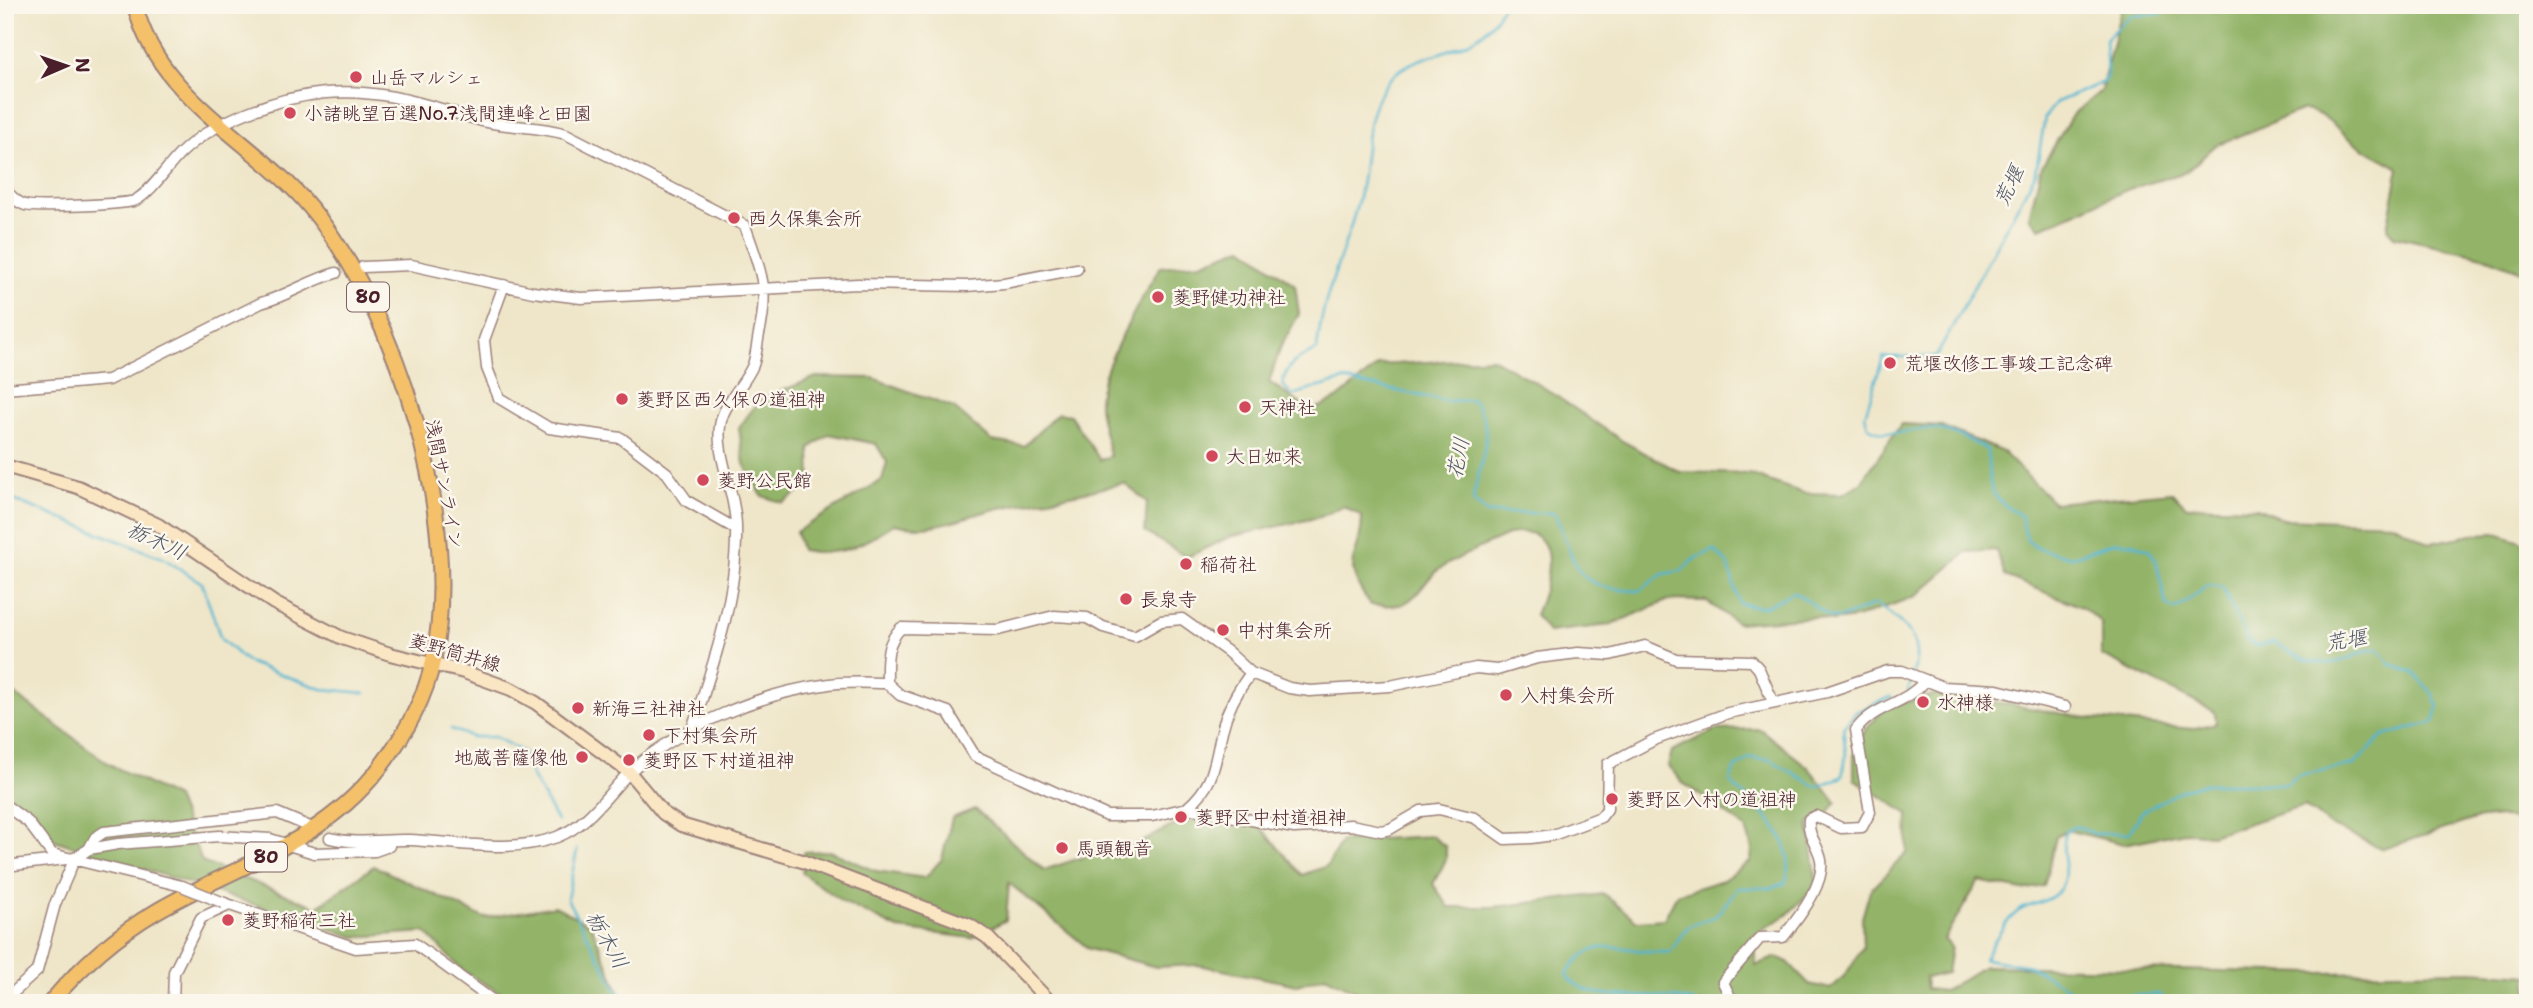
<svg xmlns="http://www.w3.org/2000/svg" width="2533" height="1008" font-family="'Shantell Sans','Klee One',sans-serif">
	<rect width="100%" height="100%" fill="#fbf7ec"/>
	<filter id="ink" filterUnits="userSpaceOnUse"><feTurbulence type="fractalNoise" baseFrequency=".0143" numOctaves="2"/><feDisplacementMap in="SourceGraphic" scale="14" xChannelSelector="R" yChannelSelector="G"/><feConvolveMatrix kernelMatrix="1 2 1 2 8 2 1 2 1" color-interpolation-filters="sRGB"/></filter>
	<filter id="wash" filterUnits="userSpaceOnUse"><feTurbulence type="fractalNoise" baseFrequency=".00686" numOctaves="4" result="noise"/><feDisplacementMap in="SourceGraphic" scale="28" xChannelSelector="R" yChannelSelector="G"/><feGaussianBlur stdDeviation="1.57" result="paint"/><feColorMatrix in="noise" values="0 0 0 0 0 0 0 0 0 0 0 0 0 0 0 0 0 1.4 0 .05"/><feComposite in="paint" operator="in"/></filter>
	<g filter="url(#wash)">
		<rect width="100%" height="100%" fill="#efe6c9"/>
		<!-- forest -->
		<path fill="#92b367" stroke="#6e6949" stroke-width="2" d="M2122 5H2528V274L2483 256 2394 236 2387 228 2399 168C2385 159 2368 152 2354 142 2336 128 2327 113 2303 110L2216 145 2186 172 2129 189 2040 228 2029 217 2041 168 2073 114 2101 91Z
			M1243 247 1295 285 1299 314 1281 346 1269 382 1311 411 1337 399 1379 365 1492 358 1543 387 1624 442 1680 472 1749 474 1803 493 1842 494 1860 484 1901 424 1941 426 2003 452 2054 503 2171 492 2186 506 2257 508 2283 519 2392 523 2430 543 2477 534 2496 533 2521 541 2528 549V842L2515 820 2500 816 2475 819 2383 849 2332 827 2304 806 2211 835 2185 832 2124 844 2066 830 2056 837 2044 886 2022 890 1979 881 1944 939 1951 947 1947 973 1925 978 1926 989 1944 991 1984 966 2318 973 2471 971 2528 975V1003H1382L1325 976 1297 985 1198 965 1156 967 1089 949 1009 883 1006 920 972 938 898 929 843 902 802 873 804 852 830 851 876 871 925 878 942 859 952 818 975 809 1044 870 1095 853 1114 857 1170 827 1221 813 1258 824 1302 875 1327 866 1342 841 1432 836 1446 847V860L1433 884 1449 907H1495L1604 894 1637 921 1664 919 1677 894 1723 880 1751 861 1752 849 1746 828 1683 783 1668 766 1672 751 1715 730 1760 729 1808 767 1836 802 1829 812 1809 823 1817 885 1787 915 1753 935 1756 965 1777 957 1788 962 1809 984 1831 989 1846 974 1863 947 1862 918 1870 890 1907 853 1908 814 1854 779V754L1864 732 1884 708 1941 693 2094 719 2192 729 2216 723 2215 712 2101 655V622L2082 607 2005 576 1996 550 1967 552 1916 596 1856 618 1832 621 1816 617 1737 623 1706 601 1669 600 1610 625 1548 632 1535 615C1545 592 1565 531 1519 532 1510 532 1452 561 1441 568 1426 577 1420 597 1403 604 1394 607 1380 605 1371 605 1337 559 1362 560 1362 516L1343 506 1320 517 1229 537 1187 557 1145 532 1147 502 1124 483C1082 494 1042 500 1000 508 963 516 933 534 894 524 861 545 841 558 801 550L796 532 882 480 887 462 876 444 829 434 810 448 811 484 783 503 762 496 744 464 739 428 759 400 816 377 873 378 954 408 992 441 1024 446 1058 413 1070 415 1100 460 1110 456C1107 439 1099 419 1099 402 1099 370 1143 296 1160 267L1201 263Z
			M5 687 109 764 176 798 202 862 317 907 374 866 484 918 555 906 591 925 624 1003H518L463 971 425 932 355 937 54 840 5 798Z"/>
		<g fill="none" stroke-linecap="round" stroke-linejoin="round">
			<!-- stream -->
			<path stroke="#52b6d1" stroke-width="2.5" d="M1503 5C1479 61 1422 44 1390 79 1361 112 1369 160 1358 201 1345 253 1322 294 1317 350 1299 358 1285 364 1283 385L1292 395 1344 380 1446 401 1473 400C1499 431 1478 464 1473 501L1487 513H1554C1580 566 1567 588 1639 591L1663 574 1681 571 1694 559 1714 550 1728 564 1739 603C1766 611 1769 605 1792 592 1810 597 1825 621 1839 618 1851 616 1864 608 1876 604 1916 632 1925 643 1908 691
				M11 499 163 558 202 583 221 639 247 662 322 689 365 693
				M451 729 472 737H495L523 752 525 764 557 821
				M577 850 567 899 624 1003
				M1697 1003C1660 989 1585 1008 1567 974 1594 928 1631 956 1670 952L1684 931 1691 925 1716 916 1738 888H1772L1785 883C1802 839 1757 809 1730 782L1734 769 1750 758 1771 760 1817 787 1842 777 1846 756 1843 728 1856 712 1891 697
				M2093 1003 2030 966 1984 959C1994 943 2006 916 2024 908 2038 902 2056 901 2063 883 2069 866 2059 847 2066 830L2076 826 2095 834 2129 833 2142 812 2182 790 2203 784H2286L2299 775 2354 765 2383 736 2434 722 2438 707 2432 693 2414 673 2390 664 2378 649C2363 650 2354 657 2341 661 2313 669 2295 655 2274 642L2257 646 2248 642 2222 587 2209 585 2175 610 2166 605 2156 560 2149 550 2132 543 2115 542 2071 557 2037 548 2027 540 2021 516C1985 494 1991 490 1987 450 1971 441 1956 432 1937 429 1911 427 1891 440 1868 427L1865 415 1883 357H1936L2036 172 2045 117 2057 102 2104 82 2107 73 2105 39 2130 16 2158 14 2182 5
				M2120 1003 2130 996 2159 994 2168 1003"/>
		</g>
	</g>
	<g filter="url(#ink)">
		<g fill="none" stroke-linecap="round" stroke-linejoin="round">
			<defs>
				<path id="minor" d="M5 182 8 193C13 198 18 203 25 205 33 208 129 205 136 200 153 190 166 168 180 154 214 120 278 97 326 93 383 88 429 106 482 121 510 128 537 125 566 134L745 226C760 269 770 288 759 334 757 344 756 356 753 365 744 386 723 403 720 426 716 456 735 491 736 525 738 596 713 666 691 732
					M363 267 411 265 533 292 581 298 858 284 967 286 1004 283 1077 269
					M504 285 484 340 487 368 499 398 549 428 621 438 667 473 687 501 736 529
					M5 389 108 380 261 303C287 296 310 280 336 273
					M887 683C887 660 885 644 901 628L998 630 1054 616 1087 618 1103 627 1135 636 1161 621 1182 619 1228 652 1251 673 1289 688 1310 691 1390 686 1476 668 1497 670 1537 658 1578 653 1610 655 1645 646 1676 659 1752 661 1759 669 1773 702
					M5 805 28 822 52 854 182 886
					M1187 808C1215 784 1214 765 1222 731 1227 709 1237 691 1251 673
					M330 838C358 845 382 839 409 840 457 842 510 854 557 837 592 823 609 790 635 767 685 725 759 694 823 685 844 681 866 683 887 683L900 695 948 712 975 756 1107 816H1152L1187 808 1294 828 1351 825 1381 831 1390 829 1421 811 1439 809 1475 818 1505 839 1531 838 1553 835 1601 817 1607 809 1608 764 1654 740 1728 713 1827 692 1888 671H1902L1943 687 1997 690 2065 707
					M89 849 95 838 104 832 277 813 310 827
					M5 866 75 858 89 849 118 844 219 836 270 839 314 853 375 851 389 846
					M224 903 356 948 415 944 496 1003
					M5 1000 37 971 55 904 75 858
					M173 1003 174 972 201 918 227 906
					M1741 1003 1730 997 1723 982 1760 938 1783 937C1798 919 1825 884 1821 860 1818 844 1807 836 1809 819L1816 816 1841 828 1862 827 1870 812 1856 730C1874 705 1905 705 1924 682"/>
				<path id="secondary" d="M5 466 78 487 158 525 274 603 342 638 390 654 464 672 511 689 536 703 629 772 663 813 681 825 802 861 969 925 987 937 1051 1003"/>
				<path id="primary" d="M50 1003C81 966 116 935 157 911 236 865 319 845 378 770 402 739 425 700 433 661 463 523 399 314 310 207 253 139 157 98 135 5"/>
			</defs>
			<!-- minor casing -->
			<use href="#minor" stroke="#9c827a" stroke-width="13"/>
			<!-- secondary casing -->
			<use href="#secondary" stroke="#9c827a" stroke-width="16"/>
			<!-- primary casing -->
			<use href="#primary" stroke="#9c827a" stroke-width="18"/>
			<!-- minor -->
			<use href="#minor" stroke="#fff" stroke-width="10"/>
			<!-- secondary -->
			<use href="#secondary" stroke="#fbe6c4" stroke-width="12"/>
			<!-- primary -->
			<use href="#primary" stroke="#f4c16b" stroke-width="14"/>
			<defs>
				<path id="minor-bridge" d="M182 886 224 903"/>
			</defs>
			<!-- minor-bridge casing -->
			<use href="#minor-bridge" stroke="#9c827a" stroke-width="13" stroke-linecap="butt"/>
			<!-- minor-bridge -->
			<use href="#minor-bridge" stroke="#fff" stroke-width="10"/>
		</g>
	</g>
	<!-- markers -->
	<g fill="#d1495b" stroke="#fbf7ec" stroke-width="2.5">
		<circle cx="356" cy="77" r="7"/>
		<circle cx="290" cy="113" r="7"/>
		<circle cx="734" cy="218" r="7"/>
		<circle cx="1158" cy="297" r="7"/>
		<circle cx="1890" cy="363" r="7"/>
		<circle cx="622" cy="399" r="7"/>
		<circle cx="1245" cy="407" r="7"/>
		<circle cx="1212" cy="456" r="7"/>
		<circle cx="703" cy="480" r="7"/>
		<circle cx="1186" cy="564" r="7"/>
		<circle cx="1126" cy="599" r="7"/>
		<circle cx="1223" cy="630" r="7"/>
		<circle cx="1506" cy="695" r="7"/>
		<circle cx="1923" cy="702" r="7"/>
		<circle cx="578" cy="708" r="7"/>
		<circle cx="649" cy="735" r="7"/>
		<circle cx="582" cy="757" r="7"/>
		<circle cx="629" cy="760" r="7"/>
		<circle cx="1612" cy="799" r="7"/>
		<circle cx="1181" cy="817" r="7"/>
		<circle cx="1062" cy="848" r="7"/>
		<circle cx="228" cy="920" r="7"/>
	</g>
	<g text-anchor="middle" stroke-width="5" stroke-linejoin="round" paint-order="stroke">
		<!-- shield labels -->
		<g fill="#fbf7ec" stroke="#7f6065" stroke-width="2">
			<rect x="347" y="282.5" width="42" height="29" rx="5"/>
			<rect x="245" y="842.5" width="42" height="29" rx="5"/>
		</g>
		<g font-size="18" font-weight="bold" fill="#4a1f2b">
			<text x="368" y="303">80</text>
			<text x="266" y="863">80</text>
		</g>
		<!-- poi labels -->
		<g font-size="19" fill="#4a1f2b" stroke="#fbf7ec" text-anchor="start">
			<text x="370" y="84">山岳マルシェ</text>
			<text x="304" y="120">小諸眺望百選No.7浅間連峰と田園</text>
			<text x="748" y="225">西久保集会所</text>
			<text x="1172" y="304">菱野健功神社</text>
			<text x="1904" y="370">荒堰改修工事竣工記念碑</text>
			<text x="636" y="406">菱野区西久保の道祖神</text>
			<text x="1259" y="414">天神社</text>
			<text x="1226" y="463">大日如来</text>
			<text x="717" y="487">菱野公民館</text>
			<text x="1200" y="571">稲荷社</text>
			<text x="1140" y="606">長泉寺</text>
			<text x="1237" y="637">中村集会所</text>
			<text x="1520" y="702">入村集会所</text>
			<text x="1937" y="709">水神様</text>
			<text x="592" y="715">新海三社神社</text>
			<text x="663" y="742">下村集会所</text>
			<text x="568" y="764" text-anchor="end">地蔵菩薩像他</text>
			<text x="643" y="767">菱野区下村道祖神</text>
			<text x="1626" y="806">菱野区入村の道祖神</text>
			<text x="1195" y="824">菱野区中村道祖神</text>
			<text x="1076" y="855">馬頭観音</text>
			<text x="242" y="927">菱野稲荷三社</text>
		</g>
		<!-- street labels -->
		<g font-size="19" fill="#4a1f2b" stroke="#fbf7ec">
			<text transform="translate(445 484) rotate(79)" y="7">浅間サンライン</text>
			<text transform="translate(455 652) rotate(16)" y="7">菱野筒井線</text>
		</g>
		<!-- water labels -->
		<g font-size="21" font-style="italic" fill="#4d5465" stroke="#fbf7ec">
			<text transform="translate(2009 186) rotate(-64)" y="7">荒堰</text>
			<text transform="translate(1458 458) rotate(-78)" y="7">花川</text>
			<text transform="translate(157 541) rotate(25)" y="7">栃木川</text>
			<text transform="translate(2346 640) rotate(-10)" y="7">荒堰</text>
			<text transform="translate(607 940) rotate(61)" y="7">栃木川</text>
		</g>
	</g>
	<!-- margin -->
	<rect width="2533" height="1008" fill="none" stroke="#fbf7ec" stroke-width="28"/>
	<!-- north arrow -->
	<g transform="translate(66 66) rotate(88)" stroke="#fbf7ec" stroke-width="5" paint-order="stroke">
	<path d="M0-5L12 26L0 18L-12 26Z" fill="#4a1f2b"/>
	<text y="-10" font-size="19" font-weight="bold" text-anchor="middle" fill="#4a1f2b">N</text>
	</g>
</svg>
